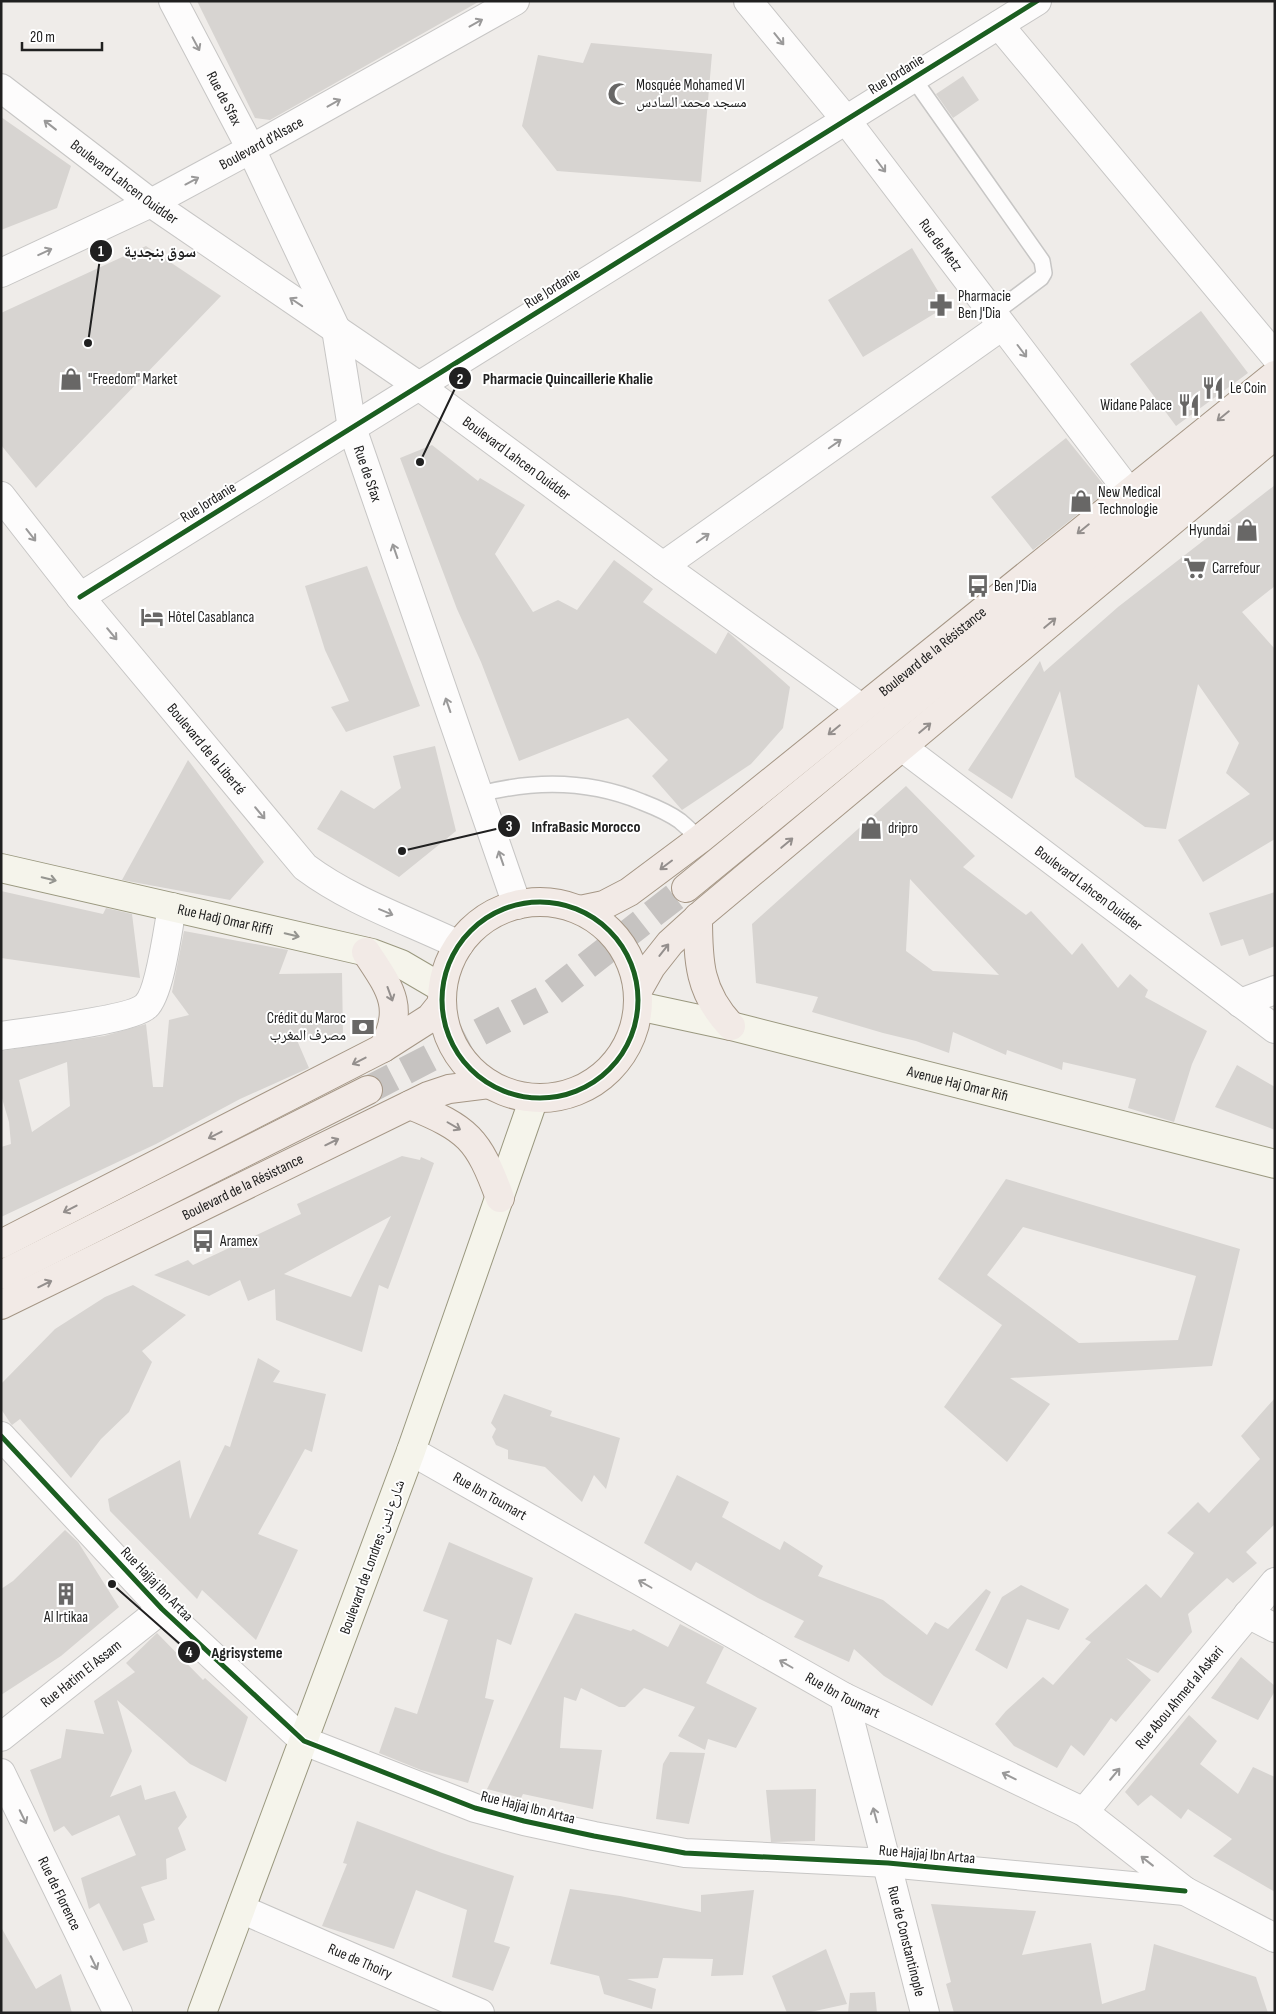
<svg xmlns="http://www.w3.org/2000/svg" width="1276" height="2014" font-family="'Sofia Sans Condensed','Noto Naskh Arabic',sans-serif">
	<rect width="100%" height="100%" fill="#efece9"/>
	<!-- building -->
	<path fill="#d7d4d1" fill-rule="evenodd" d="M197 1H480L270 120 255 118Z
		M591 43 712 54 701 182 557 171 522 126 538 55 583 63Z
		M963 76 979 100 953 118 936 94Z
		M1 117 71 166 57 208 1 230Z
		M146 246 221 296 36 488 1 445V313Z
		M912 248 947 306 863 357 828 300Z
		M1201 311 1248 373 1176 426 1130 364Z
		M1066 438 1108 490 1033 550 991 497Z
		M432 445 478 481 480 478 525 505 495 554 533 612 558 600 577 610 614 560 653 589 643 602 716 654 728 632 790 687 783 728 751 764 682 810 652 776 668 760 628 718 519 761 481 662 457 609 400 458Z
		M1275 485V586L1242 612 1275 649V839L1203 882 1178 840 1250 794 1226 773 1239 743 1198 684 1166 829 1145 827 1075 777 1060 691 1012 799 968 770 1040 661 1044 672 1118 607Z
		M367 566 420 706 346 732 331 707 349 701 325 650 305 586Z
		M435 746 456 831 399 877 317 829 341 790 374 809 401 788 393 756Z
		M188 760 264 862 230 900 122 880Z
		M906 786 975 856 963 867 1026 915 1031 911 1072 955 1082 943 1118 988 1130 974 1148 990 1145 997 1207 1031 1192 1064 1174 1122 1128 1108 1136 1079 1063 1062 1062 1070 1007 1050 1006 1055 953 1032 949 1053 916 1041 883 1033 812 1012 818 997 756 983 752 924ZM910 879 999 975 933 971 906 951Z
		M1 891 103 914 106 908 132 914 140 978 1 958Z
		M1275 892V946L1249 956 1243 939 1221 946 1209 913Z
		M184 931 288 950 279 974 342 973 343 1037 296 1038 309 1068 240 1099 156 1144 1 1217V1147L11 1144 9 1122 1 1095V1051L104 1036 146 1024 153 1087H163L169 1020 189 1015 172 992ZM67 1062 70 1106 32 1132 19 1080Z
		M1237 1065 1275 1087V1130L1215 1107Z
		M402 1156 420 1160 421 1157 434 1163 388 1289 379 1285 362 1352 276 1320 275 1289 248 1301 240 1280 209 1296 154 1275 188 1260 193 1265 301 1214 297 1204ZM391 1216 351 1297 284 1274Z
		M1006 1179 1240 1249 1212 1366 1010 1378 1050 1404 1007 1462 944 1407 1002 1325 938 1279ZM1023 1227 1196 1276 1178 1340 1079 1343 987 1275Z
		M133 1285 186 1315 142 1351 152 1362 129 1412 101 1439 71 1478 20 1419 12 1425 11 1424 1 1409V1384L55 1329 105 1297Z
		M258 1358 280 1371 273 1382 326 1394 312 1452 305 1449 258 1534 298 1550 256 1640 202 1590 197 1599 110 1511 108 1499 180 1460 190 1519 225 1445 230 1447Z
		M504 1394 552 1411 550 1416 620 1438 606 1489 594 1475 582 1502 545 1467 508 1459V1450L496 1445 492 1437 496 1429 491 1423Z
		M1275 1398V1524L1246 1552 1257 1563 1233 1583 1227 1578 1188 1614 1192 1632 1158 1673 1126 1658 1151 1680 1116 1722 1111 1718 1084 1756 1071 1745 1057 1768 1014 1746 995 1724 1006 1711 1043 1677 1053 1685 1091 1642 1085 1639 1146 1584 1161 1598 1194 1553 1167 1533 1198 1502 1209 1513 1260 1459 1241 1436Z
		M677 1475 729 1502 722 1517 780 1550 784 1541 823 1566 818 1576 883 1600 927 1635 935 1622 948 1629 986 1589 991 1592 932 1706 884 1676 854 1649 849 1662 794 1637 804 1621 758 1598 696 1562 691 1571 644 1543Z
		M65 1530 78 1542 119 1607 61 1656 1 1695V1589L13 1581Z
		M449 1542 533 1578 511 1645 497 1639 485 1698 494 1700 468 1783 421 1770 379 1753 395 1707 417 1714 448 1620 423 1611Z
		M1021 1585 1069 1609 1059 1630 1027 1619 1007 1669 975 1650 1002 1597Z
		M575 1613 631 1631 633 1629 668 1647 680 1624 724 1647 706 1683 757 1708 736 1748 708 1739 705 1750 678 1736 695 1707 644 1688 625 1707H619L581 1688 576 1701 564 1697 560 1748 602 1750 593 1809 523 1794 521 1798 487 1789Z
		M157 1633 203 1680 205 1678 248 1717 226 1782 190 1764 117 1700 132 1751 110 1797 141 1785 145 1800 175 1791 187 1817 178 1828 186 1850 166 1859 167 1879 141 1887 155 1920 143 1924 148 1942 123 1951 99 1903 89 1909 81 1878 136 1855 119 1815 72 1836 64 1826 54 1832 30 1770 61 1758 66 1729 104 1734 94 1701 135 1672 126 1663Z
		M1241 1657 1275 1686V1691L1258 1720 1211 1698Z
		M1189 1715 1217 1741 1200 1764 1238 1794 1253 1767 1275 1777V1892L1213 1856 1232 1839 1188 1809 1181 1819 1151 1795 1138 1806 1125 1792Z
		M670 1752 705 1753 689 1824 656 1819 663 1764Z
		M816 1789 815 1841 771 1842 766 1790Z
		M357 1821 442 1853 514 1876 494 1942 510 1947 493 1991 452 1977 467 1910 416 1890 394 1949 322 1926 347 1864 343 1863Z
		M570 1889 620 1896 701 1912V1895L754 1890 743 1975 711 1976 713 1959 663 1958 658 1978 627 1979 656 1989 652 2009 604 1994 599 1976 550 1964Z
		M931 1904 1036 1911 1022 1955 1091 1943 1102 2004 1145 1990 1154 1944 1256 1977 1268 2013H954L946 1984 951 1982Z
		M1 1927 36 1989 61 1974 72 2013H1Z
		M826 1949 847 2004 806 2013H787L772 1976Z
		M875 1992 877 2013H848L850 1993Z"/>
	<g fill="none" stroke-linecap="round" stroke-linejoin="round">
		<!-- primary-tunnel -->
		<path stroke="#c6c3c1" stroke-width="28" stroke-dasharray="28 14" stroke-linecap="butt" d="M368 1090 544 999 686 888"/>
		<defs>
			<path id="lane" d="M913 78 1042 261 1044 273 1041 278 993 314
				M480 794C534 780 589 780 642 802 655 807 669 813 680 821 687 827 693 833 700 839"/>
			<g id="street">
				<path id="s1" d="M173 1 251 149 336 329 352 428 517 905"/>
				<path id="s2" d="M748 1 846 120 1129 492"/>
				<path d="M999 25 1275 356"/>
				<path id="s3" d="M1 88 151 203 419 386 663 566 861 708"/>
				<path id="s4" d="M1 273 151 203 251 149 515 1"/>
				<path id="s5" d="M1 496 80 597 305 867C352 902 407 920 459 945"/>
				<path d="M663 566 1002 326"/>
				<path d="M80 597 1037 1"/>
				<path id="s6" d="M902 747 1275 1029"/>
				<path d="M1240 1003 1275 990"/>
				<path d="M1 1036C27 1032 132 1020 146 1006 160 993 168 928 172 907"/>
				<path d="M1 1436 162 1609 304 1741 475 1808 524 1821 594 1836 685 1853 888 1863 1185 1891"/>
				<path id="s7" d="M411 1451 844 1697 1084 1812 1185 1891 1275 1938"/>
				<path d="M1248 1614 1275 1628"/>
				<path id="s8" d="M844 1697 925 2013"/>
				<path id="s9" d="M1 1737 162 1609"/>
				<path id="s10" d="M1 1773 118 2013"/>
				<path id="s11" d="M1084 1812 1275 1582"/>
				<path id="s12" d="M241 1909 480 2013"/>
			</g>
			<g id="secondary">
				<path id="s13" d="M1 868 372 953 401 964 442 988"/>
				<path id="s14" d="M638 1006 731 1026 1275 1164"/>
				<path d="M202 2013 411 1451 534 1098"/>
			</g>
			<g id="primary">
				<path d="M686 888 1275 405"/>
				<circle cx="540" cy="1000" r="98"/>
				<path id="s15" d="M580 910 604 905 629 892 700 839 1275 375"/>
				<path d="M698 917C698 962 699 992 731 1026"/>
				<path d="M366 952C389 987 406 1007 383 1048"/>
				<path d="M638 990 651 967 670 943 703 913 1275 435"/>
				<path d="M410 1105C468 1129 478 1138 500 1198"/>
				<path d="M1 1244 383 1048 430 1018 442 1003"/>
				<path d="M1 1275 368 1090"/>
				<path id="s16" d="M1 1305 428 1096 449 1089 489 1084"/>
			</g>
		</defs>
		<!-- lane casing -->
		<use href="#lane" stroke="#c7c6c5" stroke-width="18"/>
		<!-- street casing -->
		<use href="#street" stroke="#c7c6c5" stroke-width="30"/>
		<!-- secondary casing -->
		<use href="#secondary" stroke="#9a987f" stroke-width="30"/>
		<!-- primary casing -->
		<use href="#primary" stroke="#a59685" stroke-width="30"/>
		<!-- lane -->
		<use href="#lane" stroke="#fdfcfc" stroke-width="15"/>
		<!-- street -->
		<use href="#street" stroke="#fdfcfc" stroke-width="28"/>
		<!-- secondary -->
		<use href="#secondary" stroke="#f5f4eb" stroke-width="28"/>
		<!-- primary -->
		<use href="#primary" stroke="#f2eae6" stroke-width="28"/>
		<defs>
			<path id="cycleway" d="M80 597 1037 1
				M442 1000a98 98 0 1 1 196 0a98 98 0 1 1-196 0Z
				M1 1436 162 1609 304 1741 475 1808 524 1821 594 1836 685 1853 888 1863 1185 1891"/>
		</defs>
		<!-- cycleway casing -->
		<use href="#cycleway" stroke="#fff" stroke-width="8"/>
		<!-- cycleway -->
		<use href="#cycleway" stroke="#1b5e20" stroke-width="5"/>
	</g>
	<!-- one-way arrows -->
	<defs><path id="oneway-shaft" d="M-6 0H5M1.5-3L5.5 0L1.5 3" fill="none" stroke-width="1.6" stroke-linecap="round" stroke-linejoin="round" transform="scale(1.25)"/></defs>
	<g stroke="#9a9999">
		<use href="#oneway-shaft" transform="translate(476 23) rotate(-29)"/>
		<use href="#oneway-shaft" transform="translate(779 39) rotate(51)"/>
		<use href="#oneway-shaft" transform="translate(196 44) rotate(62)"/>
		<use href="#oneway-shaft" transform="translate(334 103) rotate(-29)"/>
		<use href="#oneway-shaft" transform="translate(50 125) rotate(-142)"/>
		<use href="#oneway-shaft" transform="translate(881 166) rotate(53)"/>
		<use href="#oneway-shaft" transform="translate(192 181) rotate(-28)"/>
		<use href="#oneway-shaft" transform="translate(45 252) rotate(-25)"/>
		<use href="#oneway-shaft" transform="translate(296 302) rotate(-146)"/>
		<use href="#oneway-shaft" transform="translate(1022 351) rotate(53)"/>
		<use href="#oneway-shaft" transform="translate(835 444) rotate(-35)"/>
		<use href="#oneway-shaft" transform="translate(31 535) rotate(52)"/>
		<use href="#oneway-shaft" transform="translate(703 538) rotate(-35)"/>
		<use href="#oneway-shaft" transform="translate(395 551) rotate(-109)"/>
		<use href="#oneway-shaft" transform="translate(112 634) rotate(50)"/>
		<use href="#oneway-shaft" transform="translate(448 705) rotate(-109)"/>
		<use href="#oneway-shaft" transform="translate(260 813) rotate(50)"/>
		<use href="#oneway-shaft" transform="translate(501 858) rotate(-109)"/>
		<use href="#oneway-shaft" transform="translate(386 912) rotate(23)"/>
		<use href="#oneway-shaft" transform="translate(645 1584) rotate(-150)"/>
		<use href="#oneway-shaft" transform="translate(786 1664) rotate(-150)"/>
		<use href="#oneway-shaft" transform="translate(1115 1774) rotate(-50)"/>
		<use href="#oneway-shaft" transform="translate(1009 1776) rotate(-154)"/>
		<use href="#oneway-shaft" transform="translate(875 1815) rotate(-105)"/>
		<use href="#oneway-shaft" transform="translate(23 1817) rotate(64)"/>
		<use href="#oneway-shaft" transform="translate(1147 1861) rotate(-142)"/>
		<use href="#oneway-shaft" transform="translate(94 1963) rotate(64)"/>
	</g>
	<g stroke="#948f8d">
		<use href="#oneway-shaft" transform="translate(1223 416) rotate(141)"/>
		<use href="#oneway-shaft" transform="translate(1083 529) rotate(141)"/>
		<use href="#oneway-shaft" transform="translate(1050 623) rotate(-40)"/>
		<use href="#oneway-shaft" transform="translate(925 728) rotate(-40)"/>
		<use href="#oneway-shaft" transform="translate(834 730) rotate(141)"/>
		<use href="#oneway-shaft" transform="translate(787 843) rotate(-40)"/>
		<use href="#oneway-shaft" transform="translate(666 865) rotate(143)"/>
		<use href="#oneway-shaft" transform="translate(664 950) rotate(-52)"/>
		<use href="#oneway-shaft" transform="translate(390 994) rotate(70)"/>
		<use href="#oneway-shaft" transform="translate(359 1061) rotate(153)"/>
		<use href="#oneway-shaft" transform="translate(454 1126) rotate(30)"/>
		<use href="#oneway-shaft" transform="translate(215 1135) rotate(153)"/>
		<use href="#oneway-shaft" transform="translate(332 1142) rotate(-26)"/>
		<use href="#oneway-shaft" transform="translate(70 1209) rotate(153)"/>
		<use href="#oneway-shaft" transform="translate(45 1284) rotate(-26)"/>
	</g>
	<g stroke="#959590">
		<use href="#oneway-shaft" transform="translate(49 879) rotate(13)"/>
		<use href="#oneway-shaft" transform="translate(292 935) rotate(13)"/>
	</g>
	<!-- icons -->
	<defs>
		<symbol id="mosque-bare" viewBox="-9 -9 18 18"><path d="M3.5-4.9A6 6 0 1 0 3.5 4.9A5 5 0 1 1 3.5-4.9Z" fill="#686766" stroke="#fff" stroke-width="2.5" paint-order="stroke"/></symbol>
		<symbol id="pharmacy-bare" viewBox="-9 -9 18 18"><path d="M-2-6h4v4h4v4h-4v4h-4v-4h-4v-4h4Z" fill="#686766" stroke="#fff" stroke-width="2.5" paint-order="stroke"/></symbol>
		<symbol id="shop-bare" viewBox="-9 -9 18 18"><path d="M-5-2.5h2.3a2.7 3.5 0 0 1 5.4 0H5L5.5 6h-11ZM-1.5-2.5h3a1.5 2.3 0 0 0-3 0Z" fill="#686766" stroke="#fff" stroke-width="2.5" paint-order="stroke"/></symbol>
		<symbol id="restaurant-bare" viewBox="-9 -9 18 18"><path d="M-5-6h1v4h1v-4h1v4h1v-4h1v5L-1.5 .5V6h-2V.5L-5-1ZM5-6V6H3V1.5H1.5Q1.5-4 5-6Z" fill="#686766" stroke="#fff" stroke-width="2.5" paint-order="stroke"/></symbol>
		<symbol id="supermarket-bare" viewBox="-9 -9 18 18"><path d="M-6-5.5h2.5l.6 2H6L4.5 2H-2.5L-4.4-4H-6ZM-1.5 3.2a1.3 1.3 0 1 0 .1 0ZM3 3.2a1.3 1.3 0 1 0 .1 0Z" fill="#686766" stroke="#fff" stroke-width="2.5" paint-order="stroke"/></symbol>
		<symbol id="bus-bare" viewBox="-9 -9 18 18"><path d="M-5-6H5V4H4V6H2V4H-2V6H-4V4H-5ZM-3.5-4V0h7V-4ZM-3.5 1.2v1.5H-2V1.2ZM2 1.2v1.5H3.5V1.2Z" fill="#686766" stroke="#fff" stroke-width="2.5" paint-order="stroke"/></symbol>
		<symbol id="hotel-bare" viewBox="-9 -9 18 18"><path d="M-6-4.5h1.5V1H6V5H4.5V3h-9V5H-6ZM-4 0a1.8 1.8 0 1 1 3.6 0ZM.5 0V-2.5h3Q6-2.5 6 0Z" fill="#686766" stroke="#fff" stroke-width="2.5" paint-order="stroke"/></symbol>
		<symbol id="bank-bare" viewBox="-9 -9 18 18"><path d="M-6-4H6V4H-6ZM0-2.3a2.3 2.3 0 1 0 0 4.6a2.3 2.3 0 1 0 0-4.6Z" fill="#686766" stroke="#fff" stroke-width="2.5" paint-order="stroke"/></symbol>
		<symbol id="building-bare" viewBox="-9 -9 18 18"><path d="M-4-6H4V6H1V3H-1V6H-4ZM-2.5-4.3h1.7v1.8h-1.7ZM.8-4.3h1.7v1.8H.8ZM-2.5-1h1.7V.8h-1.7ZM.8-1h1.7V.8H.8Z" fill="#686766" stroke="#fff" stroke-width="2.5" paint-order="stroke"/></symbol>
	</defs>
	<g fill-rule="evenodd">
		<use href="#mosque-bare" x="603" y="78" width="32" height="32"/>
		<use href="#pharmacy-bare" x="925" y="289" width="32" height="32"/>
		<use href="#shop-bare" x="55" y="363" width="32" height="32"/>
		<use href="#restaurant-bare" x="1197" y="372" width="32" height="32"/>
		<use href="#restaurant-bare" x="1173" y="389" width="32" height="32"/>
		<use href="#shop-bare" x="1065" y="485" width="32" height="32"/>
		<use href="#shop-bare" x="1231" y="514" width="32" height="32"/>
		<use href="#supermarket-bare" x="1179" y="552" width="32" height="32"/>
		<use href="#bus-bare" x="962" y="570" width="32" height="32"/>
		<use href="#hotel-bare" x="136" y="601" width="32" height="32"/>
		<use href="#shop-bare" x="855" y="812" width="32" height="32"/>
		<use href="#bank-bare" x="347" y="1011" width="32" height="32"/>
		<use href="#bus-bare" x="187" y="1225" width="32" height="32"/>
		<use href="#building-bare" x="50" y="1578" width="32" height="32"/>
	</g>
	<g text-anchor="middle" stroke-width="4" stroke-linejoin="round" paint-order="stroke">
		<!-- street labels -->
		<g font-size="15" fill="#202020" stroke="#fff">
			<text transform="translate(896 74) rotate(-32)" y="5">Rue Jordanie</text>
			<text dy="5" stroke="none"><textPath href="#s1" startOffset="110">Rue de Sfax</textPath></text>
			<text dy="5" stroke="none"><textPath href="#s4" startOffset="291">Boulevard d'Alsace</textPath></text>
			<text dy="5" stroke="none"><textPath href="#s3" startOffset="155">Boulevard Lahcen Ouidder</textPath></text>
			<text dy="5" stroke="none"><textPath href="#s2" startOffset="311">Rue de Metz</textPath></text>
			<text transform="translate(552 288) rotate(-32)" y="5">Rue Jordanie</text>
			<text dy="5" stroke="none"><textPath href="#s3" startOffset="635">Boulevard Lahcen Ouidder</textPath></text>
			<text dy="5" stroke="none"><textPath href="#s1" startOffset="515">Rue de Sfax</textPath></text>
			<text transform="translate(208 502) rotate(-32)" y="5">Rue Jordanie</text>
			<text dy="5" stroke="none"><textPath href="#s15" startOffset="440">Boulevard de la Résistance</textPath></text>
			<text dy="5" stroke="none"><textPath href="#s5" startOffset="326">Boulevard de la Liberté</textPath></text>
			<text dy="5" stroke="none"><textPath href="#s6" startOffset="234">Boulevard Lahcen Ouidder</textPath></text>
			<text dy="5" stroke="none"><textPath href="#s13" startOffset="230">Rue Hadj Omar Riffi</textPath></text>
			<text dy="5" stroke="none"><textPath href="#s14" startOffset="329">Avenue Haj Omar Rifi</textPath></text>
			<text dy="5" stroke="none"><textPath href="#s16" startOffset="269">Boulevard de la Résistance</textPath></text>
			<text dy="5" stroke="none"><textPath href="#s7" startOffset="91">Rue Ibn Toumart</textPath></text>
			<text transform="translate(372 1557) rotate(-70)" y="5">Boulevard de Londres شارع لندن</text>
			<text transform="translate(157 1584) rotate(46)" y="5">Rue Hajjaj Ibn Artaa</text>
			<text dy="5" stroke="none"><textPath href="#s9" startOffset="102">Rue Hatim El Assam</textPath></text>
			<text dy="5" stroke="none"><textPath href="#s7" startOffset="496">Rue Ibn Toumart</textPath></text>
			<text dy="5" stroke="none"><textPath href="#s11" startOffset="149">Rue Abou Ahmed al Askari</textPath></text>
			<text transform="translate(528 1807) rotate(14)" y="5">Rue Hajjaj Ibn Artaa</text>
			<text transform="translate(927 1854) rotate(5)" y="5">Rue Hajjaj Ibn Artaa</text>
			<text dy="5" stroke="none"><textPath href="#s10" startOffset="134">Rue de Florence</textPath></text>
			<text dy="5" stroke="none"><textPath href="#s8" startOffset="252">Rue de Constantinople</textPath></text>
			<text dy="5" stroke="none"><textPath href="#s12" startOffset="130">Rue de Thoiry</textPath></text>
		</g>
		<!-- poi labels -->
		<g font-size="15" fill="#202020" stroke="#fff" text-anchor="start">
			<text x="636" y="90">Mosquée Mohamed VI<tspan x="636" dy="17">مسجد محمد السادس</tspan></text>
			<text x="958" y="301">Pharmacie<tspan x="958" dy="17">Ben J'Dia</tspan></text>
			<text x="88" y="384">"Freedom" Market</text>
			<text x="1230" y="393">Le Coin</text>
			<text x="1172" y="410" text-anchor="end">Widane Palace</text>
			<text x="1098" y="497">New Medical<tspan x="1098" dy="17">Technologie</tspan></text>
			<text x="1230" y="535" text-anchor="end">Hyundai</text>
			<text x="1212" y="573">Carrefour</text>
			<text x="994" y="591">Ben J'Dia</text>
			<text x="168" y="622">Hôtel Casablanca</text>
			<text x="888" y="833">dripro</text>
			<text x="346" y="1023" text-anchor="end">Crédit du Maroc<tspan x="346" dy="17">مصرف المغرب</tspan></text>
			<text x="220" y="1246">Aramex</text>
			<text x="66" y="1622" text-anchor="middle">Al Irtikaa</text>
		</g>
	</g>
	<!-- callouts -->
	<path fill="none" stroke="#202020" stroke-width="2" d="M88 343L101 251M420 462L460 378M402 851L509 826M112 1584L189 1652"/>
	<g fill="#202020" stroke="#fff" stroke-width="2">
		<circle cx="88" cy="343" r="5"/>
		<circle cx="420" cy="462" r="5"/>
		<circle cx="402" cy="851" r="5"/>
		<circle cx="112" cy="1584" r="5"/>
		<circle cx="101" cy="251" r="12"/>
		<circle cx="460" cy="378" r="12"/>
		<circle cx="509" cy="826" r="12"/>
		<circle cx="189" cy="1652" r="12"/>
	</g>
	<g font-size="15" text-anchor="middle" font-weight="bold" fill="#fff">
		<text x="101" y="256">1</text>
		<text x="460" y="384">2</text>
		<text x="509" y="831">3</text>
		<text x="189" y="1657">4</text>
	</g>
	<g font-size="16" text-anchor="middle" font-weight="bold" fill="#202020" stroke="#fff" stroke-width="4" stroke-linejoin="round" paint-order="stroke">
		<text x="160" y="257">سوق بنجدية</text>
		<text x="568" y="384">Pharmacie Quincaillerie Khalie</text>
		<text x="586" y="832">InfraBasic Morocco</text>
		<text x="247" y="1658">Agrisysteme</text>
	</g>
	<!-- border -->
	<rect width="1276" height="2014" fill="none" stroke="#202020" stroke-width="5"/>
	<!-- scale -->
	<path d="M22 42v8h80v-8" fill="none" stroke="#202020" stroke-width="2.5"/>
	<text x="30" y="42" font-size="15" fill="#202020" stroke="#ffffff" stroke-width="4" paint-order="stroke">20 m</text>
</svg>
